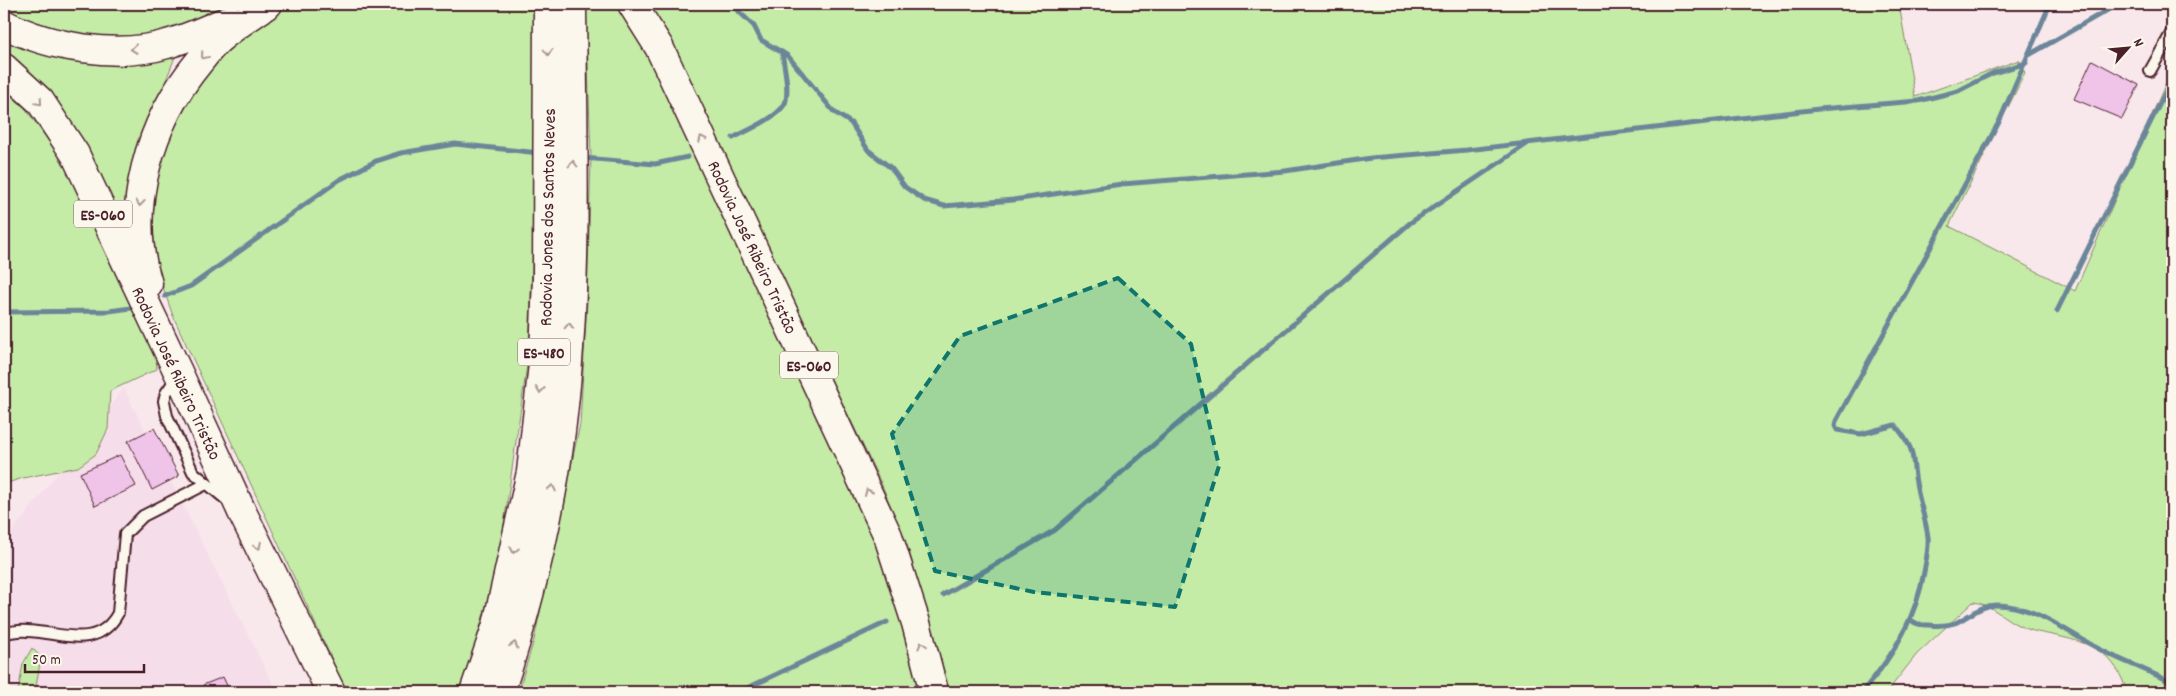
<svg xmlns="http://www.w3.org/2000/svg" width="2176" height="696" font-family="Dekko,sans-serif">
	<rect width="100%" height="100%" fill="#f8e8eb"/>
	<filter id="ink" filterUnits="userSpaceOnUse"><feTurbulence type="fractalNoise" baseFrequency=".02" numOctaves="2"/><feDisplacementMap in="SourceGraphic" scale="10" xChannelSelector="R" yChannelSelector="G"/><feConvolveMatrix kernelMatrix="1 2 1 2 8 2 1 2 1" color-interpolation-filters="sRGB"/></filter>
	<g filter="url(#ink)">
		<!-- built -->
		<path fill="#f6ddea" d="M124 388 277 692H4V542Z"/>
		<!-- green -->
		<path fill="#c4eca6" stroke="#878668" d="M4 4H246L202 27 161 38 81 43 4 15Z
			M282 4H541L529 351 499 559 470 663 459 692H347L173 316 158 273 151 212 158 155 190 89 234 34Z
			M586 4H623L861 498 898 603 923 692H518L534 640 580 424 587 302 591 157Z
			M649 4H1899L1915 97 2019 60 2025 73 1949 226 2075 291 2172 69V692H2127C2115 654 2095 644 2057 636 2044 633 2032 632 2020 626 2004 619 1990 603 1973 602L1917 654 1887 692H950L908 548 881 483 802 319 771 263Z
			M4 31 124 59 175 57 147 129 121 214 55 101 4 55Z
			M4 90 25 108 67 167 155 347 157 369 110 391 108 429 96 454 78 467 23 478 4 484Z
			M32 648 41 657 35 692H18L23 664Z"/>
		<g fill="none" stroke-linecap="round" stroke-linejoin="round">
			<!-- stream -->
			<path stroke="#6c8699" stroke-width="5" d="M731 4 754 26 761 40 788 56 834 112 851 123 868 150 891 168 905 187 924 200 944 206 1013 200 1122 184 1285 171 1371 158 1467 150 1819 109 1918 101 1958 91 1993 73 2026 63
				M2029 55 2118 4
				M733 138C746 131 784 115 786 100 789 85 784 67 782 52
				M583 158 655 164 688 157
				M165 296 191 286 339 180 376 161 401 153 455 144 539 153
				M2057 311 2172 79
				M4 312 109 311 131 308
				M943 595 1055 530 1410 223 1527 144
				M1911 620C1917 625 1921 625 1929 625 1937 626 1946 626 1955 623 1969 617 1980 605 1996 605 2036 605 2069 634 2103 651 2126 663 2150 671 2172 683
				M739 692 887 622
				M1862 692C1893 657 1916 619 1924 572 1926 561 1929 548 1928 537 1926 521 1920 504 1917 488 1910 456 1919 454 1895 425L1861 434 1837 430 1835 426 1836 421 1999 122 2050 4"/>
		</g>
		<!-- building -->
		<path fill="#f0c4e9" stroke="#4a1f2b" d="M2092 60 2139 85 2122 119 2074 99Z
			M154 428 179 476 152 490 128 441Z
			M120 455 136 486 95 506 80 473Z
			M223 677 230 692H207L203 685Z"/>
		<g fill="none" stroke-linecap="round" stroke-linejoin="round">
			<defs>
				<path id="lane" d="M2150 71 2172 32
					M177 377 166 393 164 401 167 416 193 472 228 501
					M4 634C42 620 93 660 118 613L125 534 143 516 206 484"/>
				<path id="primary" d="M632 4 659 47 888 536 916 623 934 692
					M4 24C48 47 118 59 167 44 189 38 210 28 231 19
					M4 68 40 101 75 154 179 374 242 512 331 692
					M148 284C123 209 150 121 199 62 205 55 211 46 219 39 234 26 252 15 268 4
					M474 692 497 625 531 472 544 355 547 278 548 4
					M500 692C528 608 550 519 561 431 579 290 573 146 572 4"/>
			</defs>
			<!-- lane casing -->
			<use href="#lane" stroke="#4a1f2b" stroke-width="14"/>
			<!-- primary casing -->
			<use href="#primary" stroke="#4a1f2b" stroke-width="31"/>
			<!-- lane -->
			<use href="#lane" stroke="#fbf7ec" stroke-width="10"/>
			<!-- primary -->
			<use href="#primary" stroke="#fbf7ec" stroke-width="28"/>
		</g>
		<!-- one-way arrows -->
		<defs><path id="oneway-chevron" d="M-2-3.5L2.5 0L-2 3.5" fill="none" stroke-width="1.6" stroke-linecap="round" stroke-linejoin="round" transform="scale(1.25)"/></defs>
		<g stroke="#ab9695">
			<use href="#oneway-chevron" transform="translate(134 49) rotate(174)"/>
			<use href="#oneway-chevron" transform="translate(548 52) rotate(90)"/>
			<use href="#oneway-chevron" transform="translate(204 56) rotate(130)"/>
			<use href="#oneway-chevron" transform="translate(39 102) rotate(49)"/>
			<use href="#oneway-chevron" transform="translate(702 139) rotate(-115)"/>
			<use href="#oneway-chevron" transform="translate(573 164) rotate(-90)"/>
			<use href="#oneway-chevron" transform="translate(140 203) rotate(97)"/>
			<use href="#oneway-chevron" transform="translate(569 326) rotate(-88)"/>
			<use href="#oneway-chevron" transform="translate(540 390) rotate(96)"/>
			<use href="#oneway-chevron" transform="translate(552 488) rotate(-78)"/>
			<use href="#oneway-chevron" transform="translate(868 492) rotate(-114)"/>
			<use href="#oneway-chevron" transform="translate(258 546) rotate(64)"/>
			<use href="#oneway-chevron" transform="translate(514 550) rotate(102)"/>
			<use href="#oneway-chevron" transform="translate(514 645) rotate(-74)"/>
			<use href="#oneway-chevron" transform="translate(922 645) rotate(-105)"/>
		</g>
	</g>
	<!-- marked area -->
	<path fill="#0f766e" fill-opacity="0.2" stroke="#0f766e" stroke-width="4" stroke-dasharray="10 6" stroke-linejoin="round" d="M1118 278 1191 344 1219 466 1175 607 1034 592 935 571 892 434 960 336Z"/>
	<g text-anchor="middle" stroke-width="5" stroke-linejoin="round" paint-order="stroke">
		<!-- shield labels -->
		<g fill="#fbf7ec" stroke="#7f6065" stroke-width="1">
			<rect x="74" y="200.5" width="58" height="27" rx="4"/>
			<rect x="518" y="338.5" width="52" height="27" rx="4"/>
			<rect x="780" y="351.5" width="58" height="27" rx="4"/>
		</g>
		<g font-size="16" font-weight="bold" fill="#4a1f2b">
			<text x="103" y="220">ES-060</text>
			<text x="544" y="358">ES-480</text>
			<text x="809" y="371">ES-060</text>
		</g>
		<!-- street labels -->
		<g font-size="18" fill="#4a1f2b" stroke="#fbf7ec">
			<text transform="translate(547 217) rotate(-89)" y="6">Rodovia Jones dos Santos Neves</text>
			<text transform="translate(753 247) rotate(65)" y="6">Rodovia José Ribeiro Tristão</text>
			<text transform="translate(177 373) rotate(65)" y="6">Rodovia José Ribeiro Tristão</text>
		</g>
	</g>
	<!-- margin -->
	<rect width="2176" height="696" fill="none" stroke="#fbf7ec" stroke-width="20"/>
	<rect x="10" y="10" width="2156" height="676" fill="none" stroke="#4a1f2b" stroke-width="2" filter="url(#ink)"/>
	<!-- north arrow -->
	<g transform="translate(2128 48) rotate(63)" stroke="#fbf7ec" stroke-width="4" paint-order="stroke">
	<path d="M0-4L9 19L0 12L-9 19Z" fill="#4a1f2b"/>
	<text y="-8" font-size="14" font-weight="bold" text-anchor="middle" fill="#4a1f2b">N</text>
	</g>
	<!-- scale -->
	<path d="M25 664v8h119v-8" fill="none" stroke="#4a1f2b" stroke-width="2.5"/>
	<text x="32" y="664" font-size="15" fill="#4a1f2b" stroke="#fbf7ec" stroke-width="4" paint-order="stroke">50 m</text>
</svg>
